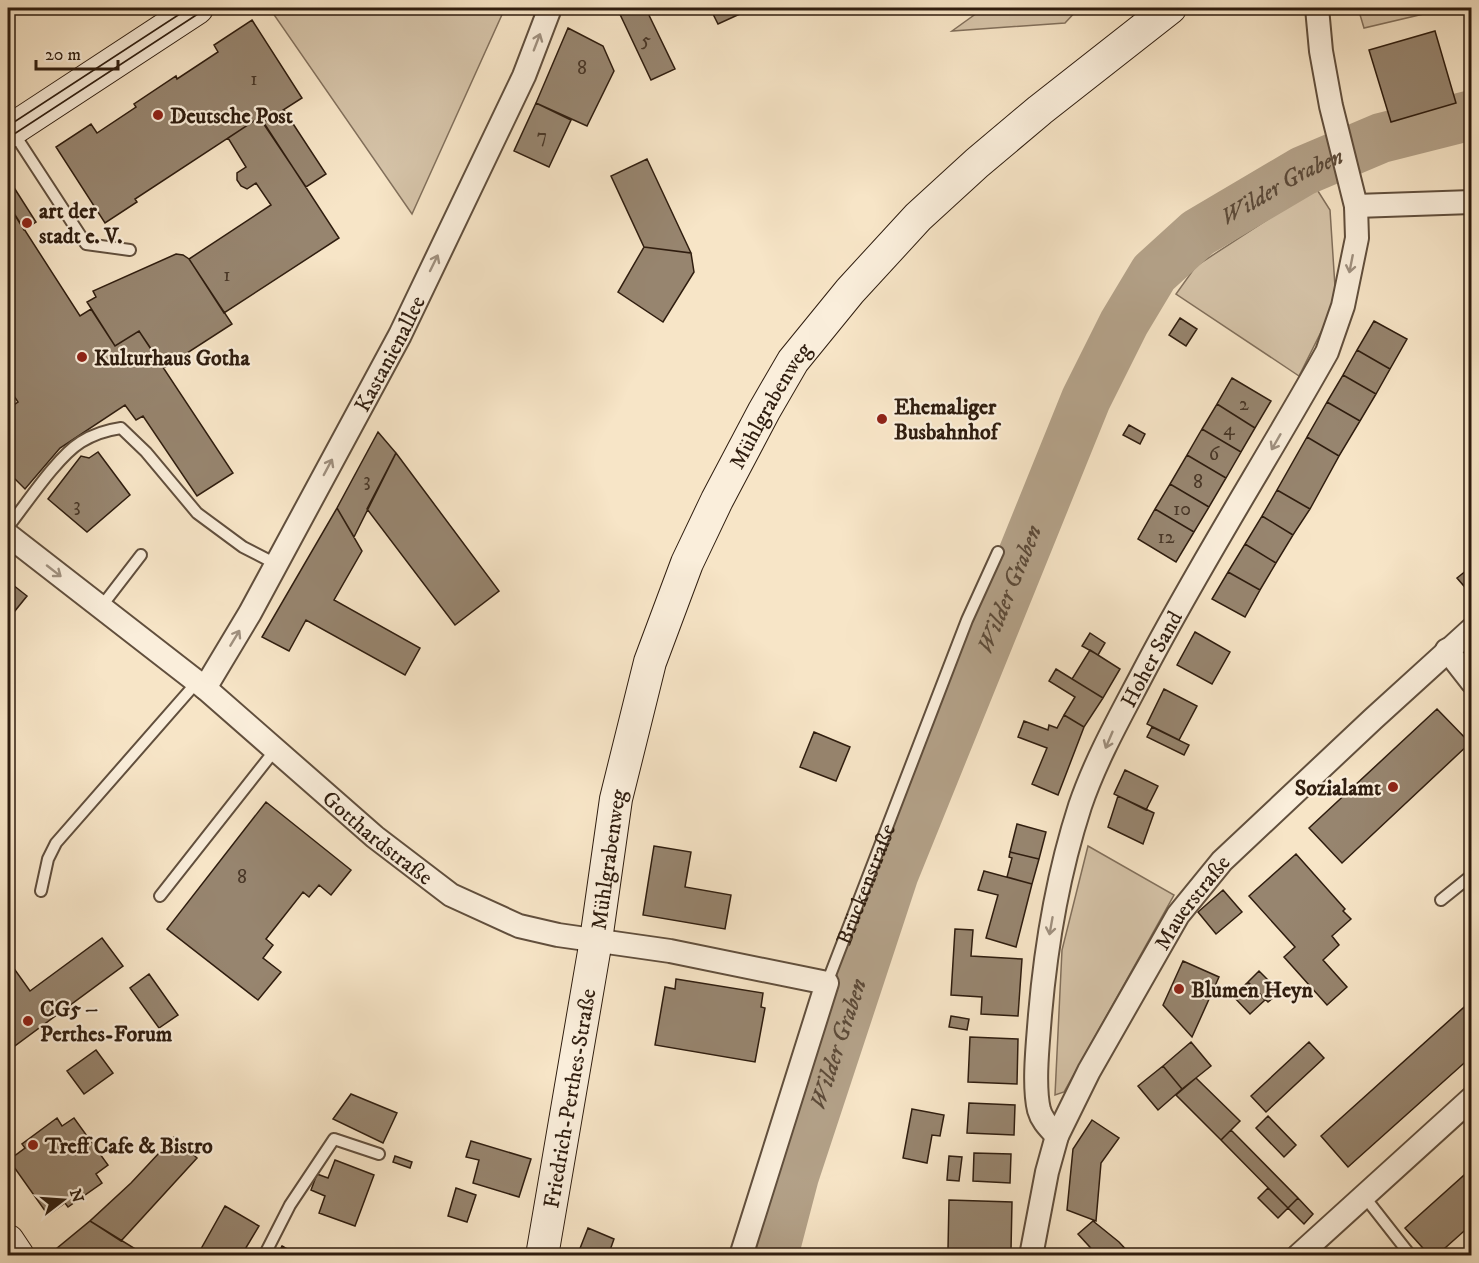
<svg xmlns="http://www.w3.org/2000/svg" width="1479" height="1263" font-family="'IM FELL DW Pica',serif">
	<rect width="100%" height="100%" fill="#f7e5c7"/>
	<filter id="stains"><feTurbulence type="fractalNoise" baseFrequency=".00333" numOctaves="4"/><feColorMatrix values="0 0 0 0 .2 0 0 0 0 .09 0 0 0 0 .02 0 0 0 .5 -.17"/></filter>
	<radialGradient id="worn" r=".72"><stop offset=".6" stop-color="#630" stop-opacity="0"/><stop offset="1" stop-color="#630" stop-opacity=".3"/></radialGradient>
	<!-- green -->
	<path fill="#d5c3a8" stroke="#82705c" stroke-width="1.5" d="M273 8H505L412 214 270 9Z
		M984 8H1079L1065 23 952 31Z
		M1358 8H1449L1364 28Z
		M1316 188 1330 210 1336 302 1299 376 1176 294 1196 266Z
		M1088 846 1174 895 1064 1092 1055 1095 1062 950Z"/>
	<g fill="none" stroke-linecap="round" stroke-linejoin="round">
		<!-- river -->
		<path stroke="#b3a188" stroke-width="50" id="s1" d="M773 1256 794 1176 894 873 1086 399 1124 323 1154 273 1198 233 1303 171 1381 138 1472 115"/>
	</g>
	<!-- building -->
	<path fill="#97856f" stroke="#2f1d0f" stroke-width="1.5" d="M617 8H649L646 9 675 69 651 80Z
		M710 8H753L718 24Z
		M252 20 302 98 263 123 260 117 135 199 137 202 105 223 56 147 91 124 97 133 136 107 134 104 176 76 177 79 218 52 214 45Z
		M568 28 603 46 614 71 587 126 536 103Z
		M1435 31 1456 103 1391 122 1369 50Z
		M536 103 571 120 549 167 514 151Z
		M284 110 326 174 306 187 263 123Z
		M260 117 339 238 224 313 189 259 271 205 256 183 247 189 241 186 237 180V173L246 167 228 138Z
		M647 159 691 253 644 247 611 176Z
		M13 186 36 222 24 230 8 204V189Z
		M8 204 80 316 91 309 115 346 139 331 233 473 197 496 143 416 136 420 125 405 60 448 25 489 8 472V409L18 402 8 387Z
		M644 247 691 253 694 272 663 322 618 292Z
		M176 254 183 255 189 259 232 324 164 368 139 331 115 346 87 302 96 297 93 291Z
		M1180 318 1197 329 1186 346 1169 335Z
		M1374 321 1407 339 1390 369 1357 350Z
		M1357 350 1390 369 1376 394 1343 375Z
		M1343 375 1376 394 1360 421 1327 402Z
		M1232 378 1271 401 1255 428 1217 404Z
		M1327 402 1360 421 1339 456 1307 437Z
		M1217 404 1255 428 1241 452 1202 429Z
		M1129 425 1145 434 1140 444 1123 435Z
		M1202 429 1241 452 1226 478 1187 455Z
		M378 432 396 453 354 537 337 508Z
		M1307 437 1339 456 1310 509 1277 490Z
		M98 452 130 495 87 532 48 499 81 456 89 458Z
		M396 453 499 591 455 625 367 509Z
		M1187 455 1226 478 1209 507 1170 484Z
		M1170 484 1209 507 1194 532 1155 509Z
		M1277 490 1310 509 1293 535 1262 516Z
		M337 508 362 551 334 600 420 648 405 675 306 620 289 651 262 637Z
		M1155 509 1194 532 1176 562 1138 539Z
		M1262 516 1293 535 1276 563 1245 544Z
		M1245 544 1276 563 1260 590 1228 572Z
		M1467 570 1472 575V592L1470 593 1457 578Z
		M1228 572 1260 590 1245 617 1212 599Z
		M8 581 27 596 10 617 8 616Z
		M1195 632 1230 652 1212 684 1177 665Z
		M1090 633 1105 643 1098 655 1082 646Z
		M1090 650 1120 669 1103 698 1072 679Z
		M1056 669 1103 698 1084 727 1064 715 1075 697 1049 681Z
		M1164 689 1197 706 1179 740 1147 724Z
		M1437 709 1470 743 1342 863 1309 828Z
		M1064 715 1084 727 1058 795 1032 784 1047 748 1018 737 1024 721 1048 730 1049 725 1057 728Z
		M1152 727 1189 745 1184 755 1147 737Z
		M814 732 850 747 836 781 800 767Z
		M1125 770 1158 786 1146 810 1114 794Z
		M1118 796 1154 813 1143 844 1108 827Z
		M266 802 351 870 331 895 319 885 309 897 303 892 266 939 273 945 263 958 281 972 258 1000 167 929Z
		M1017 824 1046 832 1039 859 1010 852Z
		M654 846 691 852 685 887 731 895 725 929 643 915Z
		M1010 852 1039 859 1032 884 1007 877 1012 858 1009 857Z
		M1296 854 1345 909 1343 911 1351 919 1332 936 1339 945 1323 960 1347 987 1327 1005 1284 957 1295 947 1249 896Z
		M984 871 1032 884 1016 947 986 938 998 895 978 890Z
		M1223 890 1242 912 1216 934 1198 912Z
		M955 929 973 930 971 956 1022 959 1018 1016 981 1014 982 997 951 995Z
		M102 938 123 966 8 1051V960L30 991Z
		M1183 961 1219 977 1192 1037 1163 1005Z
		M1259 971 1280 992 1268 1002 1248 982Z
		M149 974 178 1015 159 1028 130 988Z
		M676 979 763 993 761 1007 765 1008 755 1062 655 1045 665 987 675 989Z
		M1248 982 1265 1000 1250 1014 1233 996Z
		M1472 1000V1056L1348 1167 1321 1136Z
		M951 1016 969 1019 967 1030 949 1027Z
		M970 1037 1018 1039 1017 1084 968 1082Z
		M1191 1042 1211 1066 1182 1089 1163 1066Z
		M1309 1042 1324 1058 1266 1112 1251 1096Z
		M96 1050 113 1073 84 1094 67 1071Z
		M1163 1066 1182 1089 1158 1110 1138 1086Z
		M1196 1078 1240 1121 1221 1140 1176 1095Z
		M351 1094 397 1113 383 1143 333 1119Z
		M969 1103 1015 1105 1014 1135 967 1133Z
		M912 1109 944 1115 940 1136 932 1135 927 1163 903 1158Z
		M1268 1116 1296 1145 1284 1157 1256 1128Z
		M57 1118 62 1126 74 1118 108 1165 96 1174 102 1183 68 1207 65 1203 48 1215 9 1160 25 1148 22 1144Z
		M1092 1120 1119 1138 1101 1163 1096 1221 1067 1210 1073 1149Z
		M1231 1130 1298 1198 1288 1208 1221 1140Z
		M174 1137 197 1158 121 1241 90 1221 131 1183Z
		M471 1141 531 1159 519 1197 473 1183 479 1160 466 1157Z
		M974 1153 1011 1154 1010 1183 973 1181Z
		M395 1156 412 1162 410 1168 393 1162Z
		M949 1156 962 1157 959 1181 947 1180Z
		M335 1160 374 1175 355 1226 319 1213 325 1196 311 1190 317 1174 328 1178Z
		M1472 1168V1224L1436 1256H1430L1405 1228Z
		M456 1188 476 1195 467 1222 448 1216Z
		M1268 1188 1288 1208 1278 1218 1258 1198Z
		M1298 1198 1313 1214 1304 1224 1288 1208Z
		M949 1200 1012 1202 1011 1250 948 1249Z
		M225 1206 259 1226 241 1256H197Z
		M90 1221 142 1253 141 1256H66L56 1249Z
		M1093 1221 1119 1242 1132 1256H1098L1078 1234Z
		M588 1228 614 1239 608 1256H577Z
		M282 1246 299 1256H277Z"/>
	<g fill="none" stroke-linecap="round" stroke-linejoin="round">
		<defs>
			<g id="lane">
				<path d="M13 132 86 244 130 250"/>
				<path d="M8 527C27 503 57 457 81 442 94 434 107 430 121 428L146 452 197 513 243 547 276 564"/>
				<path d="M101 607 141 555"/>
				<path d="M41 891 48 859 56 843 197 682"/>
				<path d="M160 896 275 750"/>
				<path d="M1441 900 1472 875"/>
				<path id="s2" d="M827 983 967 620 998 552"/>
				<path d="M1364 1196 1411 1256"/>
				<path d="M264 1256 290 1205 334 1139 379 1154"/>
			</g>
			<g id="street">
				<path d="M1356 206 1472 202"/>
				<path id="s3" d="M8 535 205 688 375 837 451 895 519 926 558 935 670 951 827 983 741 1256"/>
				<path d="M1447 650 1472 682"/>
				<path id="s4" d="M205 688 250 613 400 335 524 76 550 8"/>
				<path id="s5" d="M1057 1136C1050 1128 1042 1121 1039 1110 1033 1085 1038 1042 1040 1015 1046 945 1058 874 1080 806 1096 759 1121 715 1144 671 1201 562 1267 459 1327 352L1343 306 1357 238 1356 206 1331 106 1321 51 1317 8"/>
				<path id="s6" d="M1031 1256 1047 1172 1057 1136 1089 1071 1178 915 1222 861 1373 719 1472 629"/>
				<path d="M1298 1256 1472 1098"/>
			</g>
			<g id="secondary">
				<path d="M8 132 197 8"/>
				<path d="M8 1241 18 1256"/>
				<path id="s7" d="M542 1256 596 940 616 799 650 662 687 563 717 500 764 411 793 361 850 291 918 217 977 163 1040 110 1170 8"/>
			</g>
		</defs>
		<!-- lane casing -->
		<use href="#lane" stroke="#614f3d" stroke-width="14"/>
		<!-- street casing -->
		<use href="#street" stroke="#614f3d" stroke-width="26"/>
		<!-- secondary casing -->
		<use href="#secondary" stroke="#2f1d0f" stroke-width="34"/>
		<!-- lane -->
		<use href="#lane" stroke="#faeedb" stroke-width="10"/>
		<!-- street -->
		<use href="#street" stroke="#faeedb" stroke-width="22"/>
		<!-- secondary -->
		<use href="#secondary" stroke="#faeedb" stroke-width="32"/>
		<!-- tram -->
		<path stroke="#2f1d0f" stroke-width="1.5" d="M8 126 189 8
			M8 138 207 8"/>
	</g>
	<!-- one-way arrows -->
	<defs><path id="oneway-shaft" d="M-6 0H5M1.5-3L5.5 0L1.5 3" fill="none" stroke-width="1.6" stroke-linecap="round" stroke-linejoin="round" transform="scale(1.5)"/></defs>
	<g stroke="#9f907f">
		<use href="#oneway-shaft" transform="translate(537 42) rotate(-69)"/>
		<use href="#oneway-shaft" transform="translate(434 263) rotate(-64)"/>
		<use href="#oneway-shaft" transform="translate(1351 264) rotate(101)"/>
		<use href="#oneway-shaft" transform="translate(1276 442) rotate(120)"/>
		<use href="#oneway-shaft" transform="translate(328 467) rotate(-62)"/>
		<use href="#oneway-shaft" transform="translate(54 571) rotate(38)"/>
		<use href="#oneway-shaft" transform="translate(235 638) rotate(-59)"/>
		<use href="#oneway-shaft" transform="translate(1109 740) rotate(113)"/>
		<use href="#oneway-shaft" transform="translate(1051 926) rotate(100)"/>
	</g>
	<!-- markers -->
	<g fill="#8f2418" stroke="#faeedb" stroke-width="2">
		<circle cx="158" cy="115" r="6"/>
		<circle cx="27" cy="223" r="6"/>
		<circle cx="82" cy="357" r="6"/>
		<circle cx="882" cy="419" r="6"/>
		<circle cx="1393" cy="787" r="6"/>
		<circle cx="1179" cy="989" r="6"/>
		<circle cx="28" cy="1021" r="6"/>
		<circle cx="33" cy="1145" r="6"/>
	</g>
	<g text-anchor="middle" stroke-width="4.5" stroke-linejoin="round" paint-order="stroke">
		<!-- number labels -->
		<g font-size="20" fill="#493727">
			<text x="646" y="46">5</text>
			<text x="582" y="74">8</text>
			<text x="254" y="85">1</text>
			<text x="542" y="142">7</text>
			<text x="227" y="281">1</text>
			<text x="1244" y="410">2</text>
			<text x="1229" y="435">4</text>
			<text x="1214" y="460">6</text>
			<text x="367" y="486">3</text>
			<text x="1198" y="488">8</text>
			<text x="77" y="511">3</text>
			<text x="1182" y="515">10</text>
			<text x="1166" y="543">12</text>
			<text x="242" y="883">8</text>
		</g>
		<!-- poi labels -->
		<g font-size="22" font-weight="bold" fill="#2f1d0f" stroke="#faeedb" text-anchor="start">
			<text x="170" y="123">Deutsche Post</text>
			<text x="39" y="218">art der<tspan x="39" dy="25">stadt e. V.</tspan></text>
			<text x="94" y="365">Kulturhaus Gotha</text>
			<text x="894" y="414">Ehemaliger<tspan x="894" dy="25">Busbahnhof</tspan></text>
			<text x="1381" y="795" text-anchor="end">Sozialamt</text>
			<text x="1191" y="997">Blumen Heyn</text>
			<text x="40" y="1016">CG5 –<tspan x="40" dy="25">Perthes-Forum</tspan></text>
			<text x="45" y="1153">Treff Cafe &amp; Bistro</text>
		</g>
		<!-- street labels -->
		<g font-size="22" fill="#2f1d0f" stroke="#faeedb">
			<text dy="8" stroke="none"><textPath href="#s4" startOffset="382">Kastanienallee</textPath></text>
			<text dy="8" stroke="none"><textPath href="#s7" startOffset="888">Mühlgrabenweg</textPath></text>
			<text dy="8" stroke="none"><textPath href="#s5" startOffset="504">Hoher Sand</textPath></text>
			<text dy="8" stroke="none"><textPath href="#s3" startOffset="478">Gotthardstraße</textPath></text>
			<text dy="8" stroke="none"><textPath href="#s7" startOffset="402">Mühlgrabenweg</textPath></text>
			<text dy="8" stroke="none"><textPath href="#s2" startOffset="106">Brückenstraße</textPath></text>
			<text dy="8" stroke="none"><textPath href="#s6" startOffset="393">Mauerstraße</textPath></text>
			<text dy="8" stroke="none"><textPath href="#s7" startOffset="160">Friedrich-Perthes-Straße</textPath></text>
		</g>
		<!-- water labels -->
		<g font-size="24" font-style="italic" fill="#5d4b39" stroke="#faeedb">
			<text dy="8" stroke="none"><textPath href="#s1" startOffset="1212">Wilder Graben</textPath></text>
			<text dy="8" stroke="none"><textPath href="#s1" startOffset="708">Wilder Graben</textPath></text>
			<text dy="8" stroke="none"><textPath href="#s1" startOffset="222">Wilder Graben</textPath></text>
		</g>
	</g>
	<!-- margin -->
	<rect width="1479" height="1263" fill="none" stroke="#f7e5c7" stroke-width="30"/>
	<rect x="9" y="9" width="1461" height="1245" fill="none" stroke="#2f1d0f" stroke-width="3"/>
	<rect x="15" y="15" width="1449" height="1233" fill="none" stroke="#2f1d0f" stroke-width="1.5"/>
	<!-- north arrow -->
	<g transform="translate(63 1200) rotate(73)" stroke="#faeedb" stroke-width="4.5" paint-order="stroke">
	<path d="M0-4.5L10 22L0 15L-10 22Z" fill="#2f1d0f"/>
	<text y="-9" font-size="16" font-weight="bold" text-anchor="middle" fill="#2f1d0f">N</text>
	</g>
	<!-- scale -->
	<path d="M36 60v9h82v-9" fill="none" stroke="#2f1d0f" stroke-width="3"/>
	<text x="45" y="60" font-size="18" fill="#2f1d0f" stroke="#faeedb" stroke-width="4.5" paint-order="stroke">20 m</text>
	<rect width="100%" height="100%" filter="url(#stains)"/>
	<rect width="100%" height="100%" fill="url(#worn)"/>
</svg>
